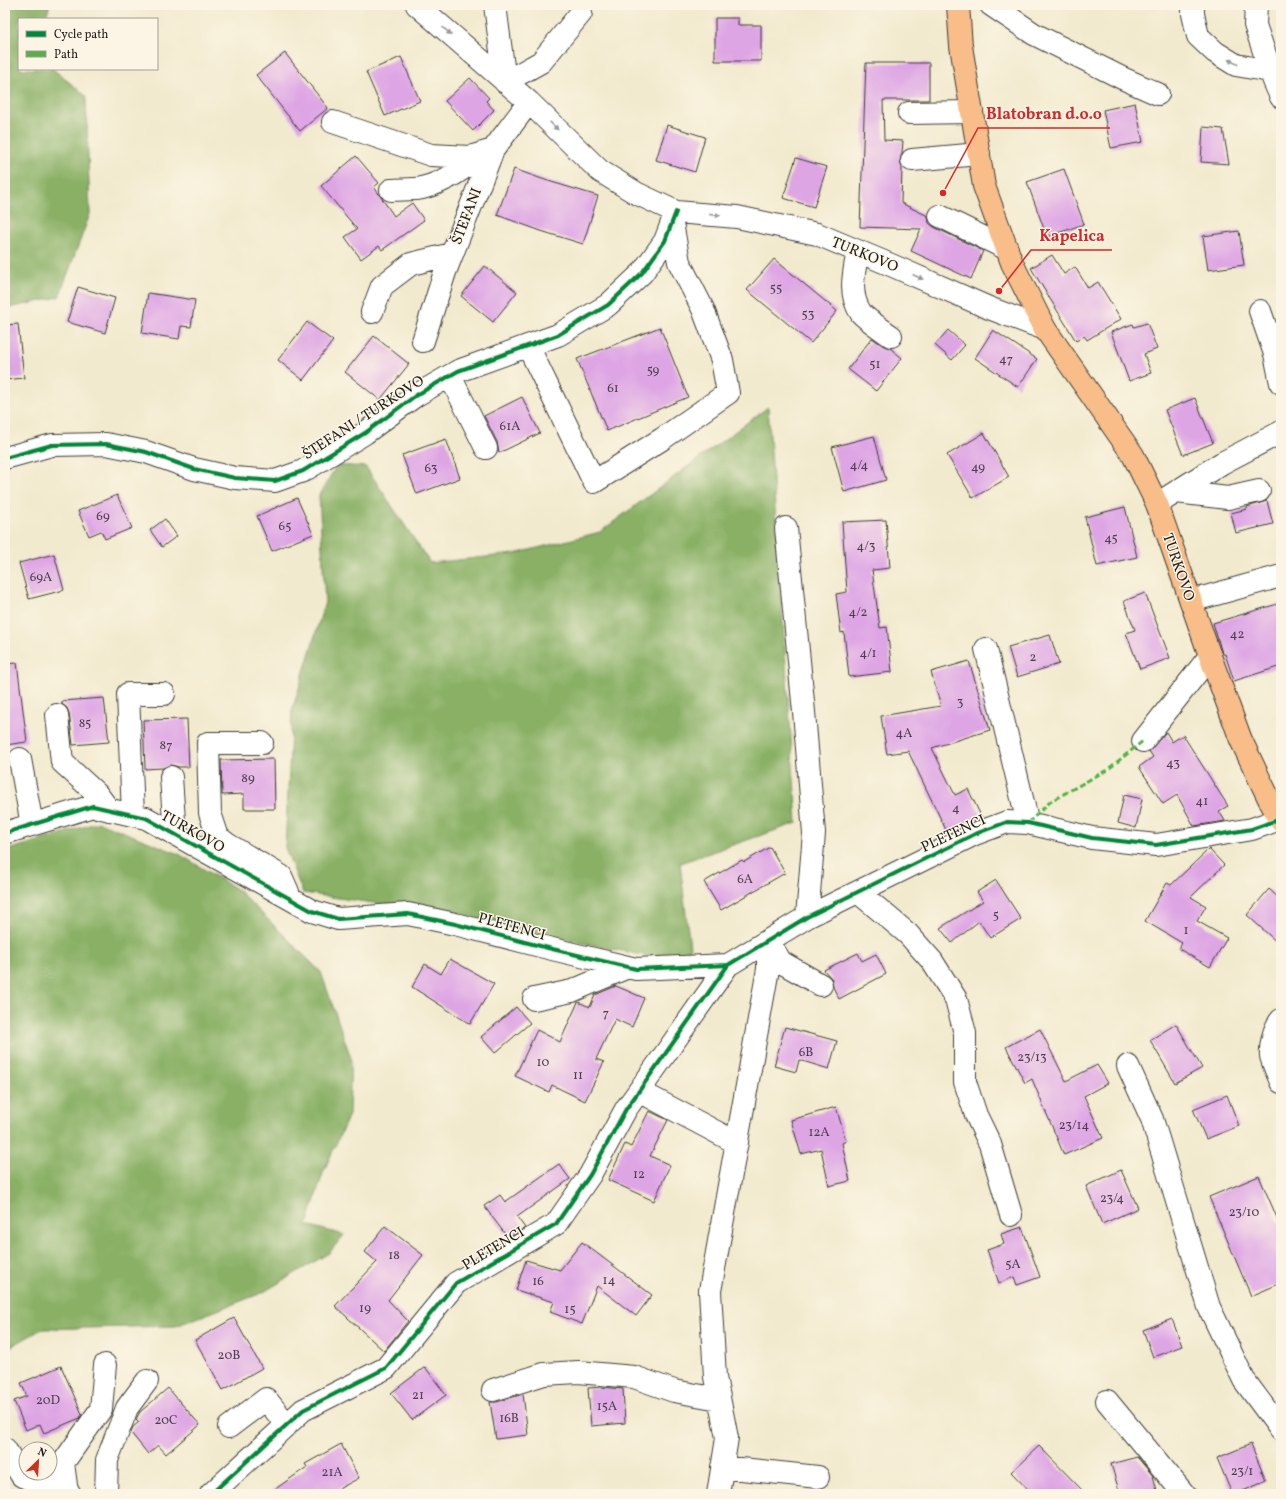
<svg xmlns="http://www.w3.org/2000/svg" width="1286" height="1499" font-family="Vollkorn,serif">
	<rect width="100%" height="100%" fill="#fcf5e5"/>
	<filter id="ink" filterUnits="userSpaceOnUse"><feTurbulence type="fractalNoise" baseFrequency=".025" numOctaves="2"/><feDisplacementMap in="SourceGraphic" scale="8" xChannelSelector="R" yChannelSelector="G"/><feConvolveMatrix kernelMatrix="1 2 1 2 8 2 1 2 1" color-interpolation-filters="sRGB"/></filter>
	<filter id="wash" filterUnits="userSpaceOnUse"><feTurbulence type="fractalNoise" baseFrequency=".012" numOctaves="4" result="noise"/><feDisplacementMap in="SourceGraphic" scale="16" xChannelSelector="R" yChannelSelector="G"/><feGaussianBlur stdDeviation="0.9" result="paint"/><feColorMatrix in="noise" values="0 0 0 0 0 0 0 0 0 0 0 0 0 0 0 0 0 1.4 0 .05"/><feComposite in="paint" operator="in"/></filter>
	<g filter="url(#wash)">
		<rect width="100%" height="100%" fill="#f2eace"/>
		<!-- forest -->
		<path fill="#89b065" stroke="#526640" d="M5 5H50L45 19H19V69H53L86 96 90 214 59 297 5 309Z
			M768 407 797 823 680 863 692 965 409 908 303 893 285 848 292 711 325 602 319 495 337 465 366 467 430 563 514 554 600 532Z
			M99 822 179 854 238 890 321 972 351 1058 349 1115 323 1173 307 1225 344 1235 329 1253 262 1293 176 1326 42 1329 5 1350V851Z"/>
		<g id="blocks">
			<!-- building -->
			<path fill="#dea5e5" d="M715 18H738V25H761V61H715Z
				M285 53 328 108 300 131 256 75Z
				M401 57 420 101 385 116 366 72Z
				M866 63H929V100H883L884 140 903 141 902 153 900 161 902 167 901 203 928 216 929 223 934 227 983 251 971 279 911 251 921 229 860 227Z
				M470 78 489 98 486 101 494 110 473 131 445 101Z
				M1135 103 1143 142 1111 148 1103 110Z
				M667 125 705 137 695 172 656 160Z
				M1203 127 1223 129 1229 164 1201 162Z
				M356 156 379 183 374 187 394 216 412 203 424 220 382 250 379 246 361 259 345 237 357 229 321 186Z
				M796 158 827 167 814 207 783 198Z
				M514 169 545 180 598 196 583 244 541 231 497 215Z
				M1064 169 1084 224 1047 237 1027 182Z
				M1239 231 1244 265 1208 270 1203 236Z
				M1052 255 1064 274 1075 267 1088 288 1098 282 1121 319 1087 340 1084 336 1076 341 1031 268Z
				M774 259 837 311 811 343 747 290Z
				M485 266 517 292 493 322 461 296Z
				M78 287 115 298 105 333 67 322Z
				M148 293 195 300 191 327 181 326 179 339 142 333Z
				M307 322 333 341 303 380 278 360Z
				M1147 323 1157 349 1144 354 1151 373 1129 381 1111 332 1133 324 1134 327Z
				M18 324 24 378 5 380V325Z
				M660 327 688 397 607 431 577 359Z
				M948 330 965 345 952 360 935 345Z
				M993 330 1037 359 1018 387 975 358Z
				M374 336 409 364 380 400 345 372Z
				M872 338 884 346 890 348 902 358 876 391 848 369Z
				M522 397 540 433 499 453 497 442 484 416Z
				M1195 398 1213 443 1183 455 1165 410Z
				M984 433 1009 477 973 498 947 455Z
				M874 436 886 480 844 492 832 447Z
				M446 439 460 478 417 494 402 455Z
				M117 495 132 528 105 539 101 531 89 536 78 511Z
				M297 498 313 534 272 551 257 516Z
				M1267 501 1273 524 1236 533 1231 513 1247 509V507Z
				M1125 507 1137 557 1097 566 1085 517Z
				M165 519 177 536 162 547 150 530Z
				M886 520 890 568 872 570 880 628 887 627 892 672 849 677 844 632 841 633 836 594 847 592 842 522Z
				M54 554 64 590 29 599 19 563Z
				M1145 593 1170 658 1140 669 1126 633 1135 630 1124 601Z
				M1281 603V666L1234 681 1225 654H1223L1222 653 1213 623Z
				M1050 635 1059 664 1017 677 1008 647Z
				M969 661 990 730 932 748 955 795 968 789 982 818 948 834 908 751 887 754 881 716 941 706 931 672Z
				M17 663 27 742 5 745V664Z
				M104 698 109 742 73 745 69 713 67 708 62 704V701Z
				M187 719 189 767H179L171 765 163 768 145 769 143 720Z
				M1166 732 1172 742 1183 735 1228 806 1219 811 1225 821 1194 826 1177 795 1163 804 1139 767 1153 757 1149 751Z
				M274 759 275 809H244V794L222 795 221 760Z
				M1124 795 1142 799 1136 828 1118 823Z
				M770 847 785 873 721 910 704 882 742 860 744 862Z
				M1209 849 1224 865 1191 897 1206 906 1197 921 1227 938 1210 967 1179 949 1182 943 1145 921 1167 883 1171 885Z
				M996 880 1021 919 990 938 979 921 952 943 940 928 983 901 977 892Z
				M1269 889 1281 900V946L1247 915Z
				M858 953 862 961 876 954 886 974 839 999 833 987 832 979 824 970Z
				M450 959 494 984 470 1024 412 987 425 964 441 974Z
				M616 986 644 998 632 1027 615 1019 596 1059 604 1062 585 1101 552 1085 549 1092 515 1076 537 1030 560 1042 578 1002 590 1007 595 995Z
				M516 1007 530 1023 495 1053 481 1037Z
				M1176 1024 1202 1068 1175 1083 1150 1040Z
				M785 1027 837 1041 829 1069 799 1060 796 1072 774 1066Z
				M1040 1029 1066 1081 1097 1065 1108 1083 1084 1096 1103 1138 1064 1155 1032 1079 1025 1083 1006 1047Z
				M1227 1095 1239 1126 1206 1139 1193 1109Z
				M836 1107 846 1141 842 1143 850 1181 829 1186 821 1149 801 1154 791 1120Z
				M649 1111 668 1120 650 1156 670 1165 654 1201 608 1180 625 1144 631 1147Z
				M559 1164 570 1179 517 1217 525 1228 508 1238 484 1206 500 1195 505 1202Z
				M1121 1170 1138 1208 1102 1224 1086 1186Z
				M1259 1176 1281 1227V1283L1251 1296 1209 1197Z
				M385 1226 423 1255 388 1300 408 1321 384 1351 335 1306 377 1262 365 1252Z
				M1022 1227 1040 1277 1017 1285 1014 1277 999 1283 987 1250 1004 1244 1001 1234Z
				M582 1242 652 1295 636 1316 597 1286 582 1324 550 1312 554 1302 516 1290 526 1260 560 1270Z
				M234 1318 262 1368 223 1390 195 1340Z
				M1172 1319 1182 1346 1153 1357 1143 1330Z
				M61 1366 82 1414 80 1418 44 1433 40 1424 26 1430 14 1401 27 1396 21 1383Z
				M425 1367 446 1395 412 1420 391 1393Z
				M602 1387 623 1389 625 1423 591 1426 588 1388Z
				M168 1388 200 1425 166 1454 158 1445 148 1454 131 1433 133 1427 139 1422 136 1419 140 1412Z
				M523 1394 528 1435 496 1439 490 1402H497Z
				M341 1444 359 1478 329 1494H268L307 1467 305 1464Z
				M1251 1444 1266 1481 1236 1494H1232L1217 1458Z
				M1039 1446 1086 1494H1032L1011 1472Z
				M1137 1457 1153 1476 1158 1494H1120L1111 1464Z"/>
		</g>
	</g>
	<g filter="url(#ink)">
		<use href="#blocks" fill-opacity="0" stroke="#3c3b37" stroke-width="1"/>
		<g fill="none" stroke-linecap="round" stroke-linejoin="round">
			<defs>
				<path id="minor" d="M417 5 529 102 600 171 636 193 676 212 737 217 817 234 891 265 989 308 1045 329
					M495 5 505 82 541 62 581 13
					M991 5 1034 34 1122 78 1158 94
					M1193 5V14L1198 36 1215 52 1236 65 1270 71
					M1256 5 1255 25 1274 81 1281 97
					M909 113 972 112
					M333 122 431 155 470 157 493 150
					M912 160 979 154
					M391 190C401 189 413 190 422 188 446 182 464 169 482 153
					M940 216 1007 249
					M858 251C854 272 848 294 861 313 866 319 884 331 891 336
					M1260 311 1275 354 1281 383
					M372 312 382 286 411 264 452 254
					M423 341 445 272 493 150 529 102
					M528 346 594 482 662 439 728 393 722 360 703 309 679 262 672 223
					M450 376 486 448
					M5 458 52 445 106 444 146 452 194 469 235 478 275 481 303 471 365 433 415 396 458 371 558 335 608 305 642 273 665 241 676 212
					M1176 492 1228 498 1259 491
					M1157 504 1222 463 1281 432
					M786 528 804 712 814 833 807 917
					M1191 601 1281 576
					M986 649 1028 823
					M57 715 62 762 97 794 109 810
					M1143 741 1210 656
					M262 743H208L210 813 218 837 227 844 281 876 288 892
					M20 759 32 825
					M171 777 175 835
					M133 815 128 694H164
					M5 833 93 806 146 818 312 911 338 919 408 914 455 924 548 948 636 969 728 965
					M858 892 908 934 932 961 956 999 965 1033V1082L976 1115 990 1144 1011 1215
					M768 941 781 962 821 985
					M534 999 572 991 628 967
					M1281 1020C1274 1028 1270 1045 1271 1056 1273 1064 1278 1074 1281 1082
					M1128 1066 1152 1119 1209 1307 1244 1380 1281 1430
					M639 1091 737 1143
					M493 1390 544 1374 578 1372 634 1377 674 1391 719 1399
					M1107 1401 1184 1494
					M229 1427 266 1399 287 1425
					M5 1449 22 1476 70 1494
					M722 1467 818 1477
					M67 1493 63 1463 101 1409 105 1365
					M106 1494 107 1460 127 1408 147 1381
					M211 1494 303 1410 386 1368 456 1283 556 1224 590 1175 626 1109 639 1091 728 965 807 917 975 834 1007 822 1028 823 1092 838 1156 845 1252 829 1280 819
					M718 1494 727 1438 715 1377 710 1291 768 969V941"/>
				<path id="major" d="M958 5 961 46 984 186 1012 263 1045 329 1133 455 1157 504 1210 656 1241 740 1271 803 1281 821"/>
			</defs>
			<!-- minor casing -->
			<use href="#minor" stroke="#3c3b37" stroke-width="24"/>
			<!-- major casing -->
			<use href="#major" stroke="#3c3b37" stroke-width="24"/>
			<!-- minor -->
			<use href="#minor" stroke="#fff" stroke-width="22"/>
			<!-- major -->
			<use href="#major" stroke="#f8bd88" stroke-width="22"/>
			<!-- quiet -->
			<path stroke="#55b145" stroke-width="3" stroke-dasharray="6 3" stroke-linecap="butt" d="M1028 823 1051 801 1107 770 1143 741"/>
			<defs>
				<path id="cycleway" d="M5 458 52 445 106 444 146 452 194 469 235 478 275 481 303 471 365 433 415 396 458 371 558 335 608 305 642 273 665 241 676 212
					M5 833 93 806 146 818 312 911 338 919 408 914 455 924 548 948 636 969 728 965
					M211 1494 303 1410 386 1368 456 1283 556 1224 590 1175 626 1109 639 1091 728 965 807 917 975 834 1007 822 1028 823 1092 838 1156 845 1252 829 1280 819"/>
			</defs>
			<!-- cycleway casing -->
			<use href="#cycleway" stroke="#fcf5e5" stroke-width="6"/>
			<!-- cycleway -->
			<use href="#cycleway" stroke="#00873e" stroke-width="4"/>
		</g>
		<!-- one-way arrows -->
		<defs><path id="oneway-solid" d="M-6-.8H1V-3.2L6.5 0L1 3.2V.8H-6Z"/></defs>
		<g fill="#999">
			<use href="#oneway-solid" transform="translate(447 31) rotate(41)"/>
			<use href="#oneway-solid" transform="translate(1233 62) rotate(-152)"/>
			<use href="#oneway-solid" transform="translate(554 126) rotate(44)"/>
			<use href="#oneway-solid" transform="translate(715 215) rotate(5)"/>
			<use href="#oneway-solid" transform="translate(918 277) rotate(24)"/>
		</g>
	</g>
	<g text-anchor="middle" stroke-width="3" stroke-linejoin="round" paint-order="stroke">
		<!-- number labels -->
		<g font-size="13" fill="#4c3e4e">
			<text x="776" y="292">55</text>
			<text x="808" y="318">53</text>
			<text x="1006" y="363">47</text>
			<text x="875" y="368">51</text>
			<text x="653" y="374">59</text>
			<text x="613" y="392">61</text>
			<text x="510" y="430">61A</text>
			<text x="859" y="469">4/4</text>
			<text x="978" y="471">49</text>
			<text x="431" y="472">63</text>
			<text x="103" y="520">69</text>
			<text x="285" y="530">65</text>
			<text x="1111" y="542">45</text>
			<text x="866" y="550">4/3</text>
			<text x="41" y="581">69A</text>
			<text x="858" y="616">4/2</text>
			<text x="1237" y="638">42</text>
			<text x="868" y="657">4/1</text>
			<text x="1033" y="661">2</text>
			<text x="960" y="706">3</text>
			<text x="85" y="727">85</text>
			<text x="904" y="737">4A</text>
			<text x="166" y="749">87</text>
			<text x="1173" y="767">43</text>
			<text x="248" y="782">89</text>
			<text x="1202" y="805">41</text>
			<text x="956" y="812">4</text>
			<text x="745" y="883">6A</text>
			<text x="996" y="919">5</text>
			<text x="1186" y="934">1</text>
			<text x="606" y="1017">7</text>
			<text x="806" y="1056">6B</text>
			<text x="1032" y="1061">23/13</text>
			<text x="543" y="1066">10</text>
			<text x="578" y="1079">11</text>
			<text x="1074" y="1129">23/14</text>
			<text x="819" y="1136">12A</text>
			<text x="639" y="1178">12</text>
			<text x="1112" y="1202">23/4</text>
			<text x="1244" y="1216">23/10</text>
			<text x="394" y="1259">18</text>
			<text x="1013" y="1268">5A</text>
			<text x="609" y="1284">14</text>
			<text x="538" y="1285">16</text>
			<text x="365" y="1312">19</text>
			<text x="570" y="1313">15</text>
			<text x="229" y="1359">20B</text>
			<text x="418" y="1399">21</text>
			<text x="48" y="1404">20D</text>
			<text x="607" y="1410">15A</text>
			<text x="509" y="1422">16B</text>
			<text x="166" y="1424">20C</text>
			<text x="1242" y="1475">23/1</text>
			<text x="332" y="1476">21A</text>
		</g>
		<!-- street labels -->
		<g font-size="15" fill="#1c1c1c" stroke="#fcf5e5">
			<text transform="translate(466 216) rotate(-69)" y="5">ŠTEFANI</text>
			<text transform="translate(865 254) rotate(22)" y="5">TURKOVO</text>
			<text transform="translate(363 417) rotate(-33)" y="5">ŠTEFANI / TURKOVO</text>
			<text transform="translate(1179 567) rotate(71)" y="5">TURKOVO</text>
			<text transform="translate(193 831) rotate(29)" y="5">TURKOVO</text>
			<text transform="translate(953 833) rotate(-25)" y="5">PLETENCI</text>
			<text transform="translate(512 926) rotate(15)" y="5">PLETENCI</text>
			<text transform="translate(493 1248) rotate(-31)" y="5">PLETENCI</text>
		</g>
	</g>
	<!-- callouts -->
	<path fill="none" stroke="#d62828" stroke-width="1.5" d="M943 193L978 128H1110M999 291L1031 250H1112"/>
	<g fill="#d62828" stroke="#fcf5e5" stroke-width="1.5">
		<circle cx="943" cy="193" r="4"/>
		<circle cx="999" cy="291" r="4"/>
	</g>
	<g font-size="16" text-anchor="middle" font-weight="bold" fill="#d62828" stroke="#fcf5e5" stroke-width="3" stroke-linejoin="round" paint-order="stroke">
		<text x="1044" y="119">Blatobran d.o.o</text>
		<text x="1072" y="241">Kapelica</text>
	</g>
	<!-- margin -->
	<rect width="1286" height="1499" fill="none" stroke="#fcf5e5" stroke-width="20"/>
	<!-- legend -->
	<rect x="18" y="18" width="140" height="52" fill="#fcf5e5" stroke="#a29e95"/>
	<rect x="26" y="31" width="20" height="6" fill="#00873e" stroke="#a29e95"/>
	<text x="54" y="38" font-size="12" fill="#1c1c1c">Cycle path</text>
	<rect x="26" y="51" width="20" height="6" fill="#55b145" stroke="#a29e95"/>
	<text x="54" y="58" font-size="12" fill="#1c1c1c">Path</text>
	<!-- north arrow -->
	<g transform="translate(38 1461) rotate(25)"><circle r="19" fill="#fcf5e5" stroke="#a29e95"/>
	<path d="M0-3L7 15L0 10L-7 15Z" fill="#c8321e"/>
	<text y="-6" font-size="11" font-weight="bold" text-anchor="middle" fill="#1c1c1c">N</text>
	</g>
</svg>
